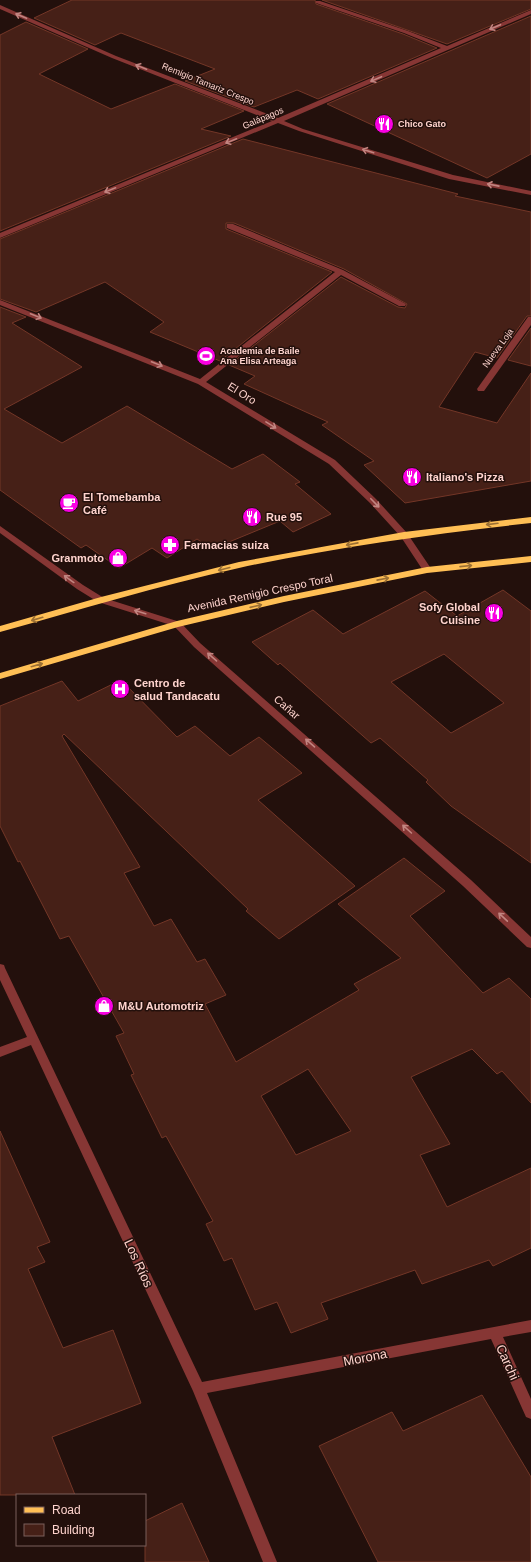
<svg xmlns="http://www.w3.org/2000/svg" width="531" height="1562" font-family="Helvetica,sans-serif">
	<rect width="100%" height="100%" fill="#23100c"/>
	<!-- building -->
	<path fill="#462017" stroke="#733627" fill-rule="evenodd" d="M72 0H315L316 4 403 34 437 48 318 99 297 90 254 107 185 81 215 69 121 33 95 45 34 18Z
		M322 0H531V9L447 44Z
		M531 16V154L487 178 327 104Z
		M26 22 88 49 39 74 111 109 175 84 244 111 201 129 231 136 0 231V35Z
		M243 139 458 194 455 196 531 212V316H527L497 358 475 352 439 407 497 423 531 373V481L405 503 364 465 374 461 322 425 328 422 244 384 255 376 229 365 341 277 398 307 405 308 407 304 344 269 234 223H226V229L332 272 220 361 150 332 164 322 105 282 36 312 0 299V239Z
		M0 307 26 317 12 323 82 367 4 409 62 443 127 406 232 469 263 454 300 482 295 484 331 514 293 532 280 521 212 549 197 539 167 558 152 548 119 568 86 545 81 548 0 490Z
		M531 328V366L508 360Z
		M503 590 531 611V863L451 806 426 782 428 780 380 738 371 743 280 663 278 665 252 642 313 610 343 634 425 591 457 616ZM444 654 504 703 451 733 391 682Z
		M121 680 177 737 195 726 230 756 259 737 302 773 258 800 355 886 279 939 246 911 248 909 64 734 62 736 140 867 124 873 154 926 171 919 197 962 205 959 226 995 205 1004 236 1062 359 990 354 984 401 958 338 904 404 858 445 891 410 916 483 993 509 978 531 999V1103L502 1071 497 1074 472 1049 411 1077 450 1144 420 1155 447 1207 531 1168V1248L493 1266 489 1260 422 1284 415 1270 321 1303 328 1319 291 1333 277 1302 255 1310 232 1258 224 1261 206 1224 213 1221 166 1136 162 1138 131 1075 134 1074 116 1036 124 1033 69 936 60 939 20 861 18 862 0 826V706L62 681 78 701ZM308 1069 351 1131 296 1155 261 1096Z
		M0 1131 50 1242 37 1247 45 1262 28 1269 63 1348 113 1330 141 1403 52 1437 75 1495H0Z
		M482 1395 531 1477V1562H378L319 1446 392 1412 403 1431Z
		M182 1503 209 1562H145V1521Z"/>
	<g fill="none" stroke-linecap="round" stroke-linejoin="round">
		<!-- minor -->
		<path fill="#863634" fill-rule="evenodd" d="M316 1H320L408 31 447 46 531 10V14L284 121 303 129 453 175 531 191V195L449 179 299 131 278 123 0 238V233L272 121 112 58 0 9V5L116 56 278 118 441 48 404 33 316 3Z
			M227 224H233L343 270 406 304 405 306H399L341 275 206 382 335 460 376 499 407 533 432 570 430 572H424L401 537 370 503 329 464 198 384 0 305V300L200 379 335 272 227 228Z
			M528 317H531V325L484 391H478L477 389Z
			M0 526 83 585 104 598 180 622 200 643 471 880 531 937V948L527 947 463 886 194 647 174 626 98 602 77 589 0 533Z
			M0 964 4 965 5 968 202 1382 531 1320V1332L503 1337 531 1399V1419L526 1417 491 1339 207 1393 277 1562H263L193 1391 31 1045 0 1057V1047L27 1037 0 980Z"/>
		<!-- major -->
		<path fill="#ffbf55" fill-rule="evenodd" d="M531 517V523C433 534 335 547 239 568 158 586 79 610 0 632V626L101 597 239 562 404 532Z
			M531 556V562L427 573 284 602 178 627 0 679V673L177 621 284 596 427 567Z"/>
	</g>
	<!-- one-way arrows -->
	<defs><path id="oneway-shaft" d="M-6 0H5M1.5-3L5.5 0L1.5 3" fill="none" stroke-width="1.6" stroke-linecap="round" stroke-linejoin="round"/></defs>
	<g stroke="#c28581">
		<use href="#oneway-shaft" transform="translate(21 16) rotate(-157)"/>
		<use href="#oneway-shaft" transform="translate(495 27) rotate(157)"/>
		<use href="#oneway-shaft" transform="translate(141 67) rotate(-158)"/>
		<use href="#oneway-shaft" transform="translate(376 79) rotate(157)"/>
		<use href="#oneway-shaft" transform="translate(231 141) rotate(158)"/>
		<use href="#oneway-shaft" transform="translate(368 151) rotate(-162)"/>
		<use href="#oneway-shaft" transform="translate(493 185) rotate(-169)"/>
		<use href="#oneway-shaft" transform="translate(110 190) rotate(158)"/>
		<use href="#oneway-shaft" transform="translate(36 316) rotate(22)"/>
		<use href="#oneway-shaft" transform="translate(157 364) rotate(22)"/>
		<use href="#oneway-shaft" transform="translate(271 425) rotate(32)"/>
		<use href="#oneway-shaft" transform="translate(375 503) rotate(46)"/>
		<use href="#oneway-shaft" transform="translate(69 579) rotate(-144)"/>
		<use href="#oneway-shaft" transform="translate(140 612) rotate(-163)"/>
		<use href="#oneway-shaft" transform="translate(212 657) rotate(-139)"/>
		<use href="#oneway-shaft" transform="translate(310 743) rotate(-139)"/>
		<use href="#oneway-shaft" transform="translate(407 829) rotate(-138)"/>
		<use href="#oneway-shaft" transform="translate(503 917) rotate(-137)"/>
	</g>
	<g stroke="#9c7034">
		<use href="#oneway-shaft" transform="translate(492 524) rotate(173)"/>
		<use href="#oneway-shaft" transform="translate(352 544) rotate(169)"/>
		<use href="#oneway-shaft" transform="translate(466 566) rotate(-6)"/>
		<use href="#oneway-shaft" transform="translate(224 569) rotate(166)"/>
		<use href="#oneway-shaft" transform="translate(383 579) rotate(-11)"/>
		<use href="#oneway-shaft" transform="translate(256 606) rotate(-13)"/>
		<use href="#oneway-shaft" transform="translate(37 619) rotate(164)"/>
		<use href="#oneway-shaft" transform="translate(37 665) rotate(-16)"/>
	</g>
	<!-- icons -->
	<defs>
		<symbol id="restaurant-disc" viewBox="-11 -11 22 22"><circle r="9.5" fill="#f900e2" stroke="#23100c"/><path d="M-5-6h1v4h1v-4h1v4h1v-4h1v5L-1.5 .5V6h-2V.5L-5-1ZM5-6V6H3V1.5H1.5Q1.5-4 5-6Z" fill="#fff"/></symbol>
		<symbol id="stadium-disc" viewBox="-11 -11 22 22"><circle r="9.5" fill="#f900e2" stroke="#23100c"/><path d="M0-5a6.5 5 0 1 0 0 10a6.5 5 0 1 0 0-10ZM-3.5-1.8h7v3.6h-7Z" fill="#fff"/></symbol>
		<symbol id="cafe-disc" viewBox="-11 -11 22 22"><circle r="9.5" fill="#f900e2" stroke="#23100c"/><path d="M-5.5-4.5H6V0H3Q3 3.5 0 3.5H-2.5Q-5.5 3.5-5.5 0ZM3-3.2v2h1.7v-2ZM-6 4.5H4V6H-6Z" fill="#fff"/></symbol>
		<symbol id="pharmacy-disc" viewBox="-11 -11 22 22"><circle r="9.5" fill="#f900e2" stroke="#23100c"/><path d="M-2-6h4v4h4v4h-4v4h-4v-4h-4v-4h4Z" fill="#fff"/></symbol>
		<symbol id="shop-disc" viewBox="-11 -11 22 22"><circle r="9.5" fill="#f900e2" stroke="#23100c"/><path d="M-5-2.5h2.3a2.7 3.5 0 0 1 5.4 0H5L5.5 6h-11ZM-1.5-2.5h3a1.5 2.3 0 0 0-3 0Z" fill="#fff"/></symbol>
		<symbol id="hospital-disc" viewBox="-11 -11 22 22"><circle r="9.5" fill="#f900e2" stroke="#23100c"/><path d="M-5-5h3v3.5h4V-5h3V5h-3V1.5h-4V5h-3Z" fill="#fff"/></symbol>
	</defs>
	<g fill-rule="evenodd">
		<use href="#restaurant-disc" x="373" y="113" width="22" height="22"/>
		<use href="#stadium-disc" x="195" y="345" width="22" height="22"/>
		<use href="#restaurant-disc" x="401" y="466" width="22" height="22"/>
		<use href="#cafe-disc" x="58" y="492" width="22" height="22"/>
		<use href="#restaurant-disc" x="241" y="506" width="22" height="22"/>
		<use href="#pharmacy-disc" x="159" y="534" width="22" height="22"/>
		<use href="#shop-disc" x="107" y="547" width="22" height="22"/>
		<use href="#restaurant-disc" x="483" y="602" width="22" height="22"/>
		<use href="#hospital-disc" x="109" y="678" width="22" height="22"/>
		<use href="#shop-disc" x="93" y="995" width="22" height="22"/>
	</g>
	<g text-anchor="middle" stroke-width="3" stroke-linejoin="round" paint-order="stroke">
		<!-- far-street labels -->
		<g font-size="9" fill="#ffd4ce" stroke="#23100c">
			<text transform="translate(208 84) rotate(22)" y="3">Remigio Tamariz Crespo</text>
			<text transform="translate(263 118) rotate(-23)" y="3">Galápagos</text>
			<text transform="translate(498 348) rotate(-54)" y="3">Nueva Loja</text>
		</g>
		<!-- far-poi labels -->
		<g font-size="9" font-weight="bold" fill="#ffd4ce" stroke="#23100c" text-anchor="start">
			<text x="398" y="127">Chico Gato</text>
			<text x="220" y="354">Academia de Baile<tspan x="220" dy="10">Ana Elisa Arteaga</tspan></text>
		</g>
		<!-- street labels -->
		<g font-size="11" fill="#ffd4ce" stroke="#23100c">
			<text transform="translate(242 393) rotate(32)" y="4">El Oro</text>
			<text transform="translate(260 593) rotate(-12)" y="4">Avenida Remigio Crespo Toral</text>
			<text transform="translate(287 707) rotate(41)" y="4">Cañar</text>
		</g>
		<!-- poi labels -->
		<g font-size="11" font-weight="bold" fill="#ffd4ce" stroke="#23100c" text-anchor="start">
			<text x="426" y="481">Italiano's Pizza</text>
			<text x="83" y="501">El Tomebamba<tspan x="83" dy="13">Café</tspan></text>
			<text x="266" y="521">Rue 95</text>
			<text x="184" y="549">Farmacias suiza</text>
			<text x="104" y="562" text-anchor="end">Granmoto</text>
			<text x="480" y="611" text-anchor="end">Sofy Global<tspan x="480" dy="13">Cuisine</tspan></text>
			<text x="134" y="687">Centro de<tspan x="134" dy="13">salud Tandacatu</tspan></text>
			<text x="118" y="1010">M&amp;U Automotriz</text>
		</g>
		<!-- near-street labels -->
		<g font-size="13" fill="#ffd4ce" stroke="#23100c">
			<text transform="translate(139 1263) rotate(65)" y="5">Los Ríos</text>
			<text transform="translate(365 1357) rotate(-11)" y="5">Morona</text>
			<text transform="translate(508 1362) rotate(66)" y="5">Carchi</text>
		</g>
	</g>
	<!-- legend -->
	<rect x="16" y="1494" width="130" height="52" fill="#23100c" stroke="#7b5e5a"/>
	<rect x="24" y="1507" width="20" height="6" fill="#ffbf55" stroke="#7b5e5a"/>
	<text x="52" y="1514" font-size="12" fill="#ffd4ce">Road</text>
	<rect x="24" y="1524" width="20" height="12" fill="#462017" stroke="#7b5e5a"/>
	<text x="52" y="1534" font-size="12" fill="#ffd4ce">Building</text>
</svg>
